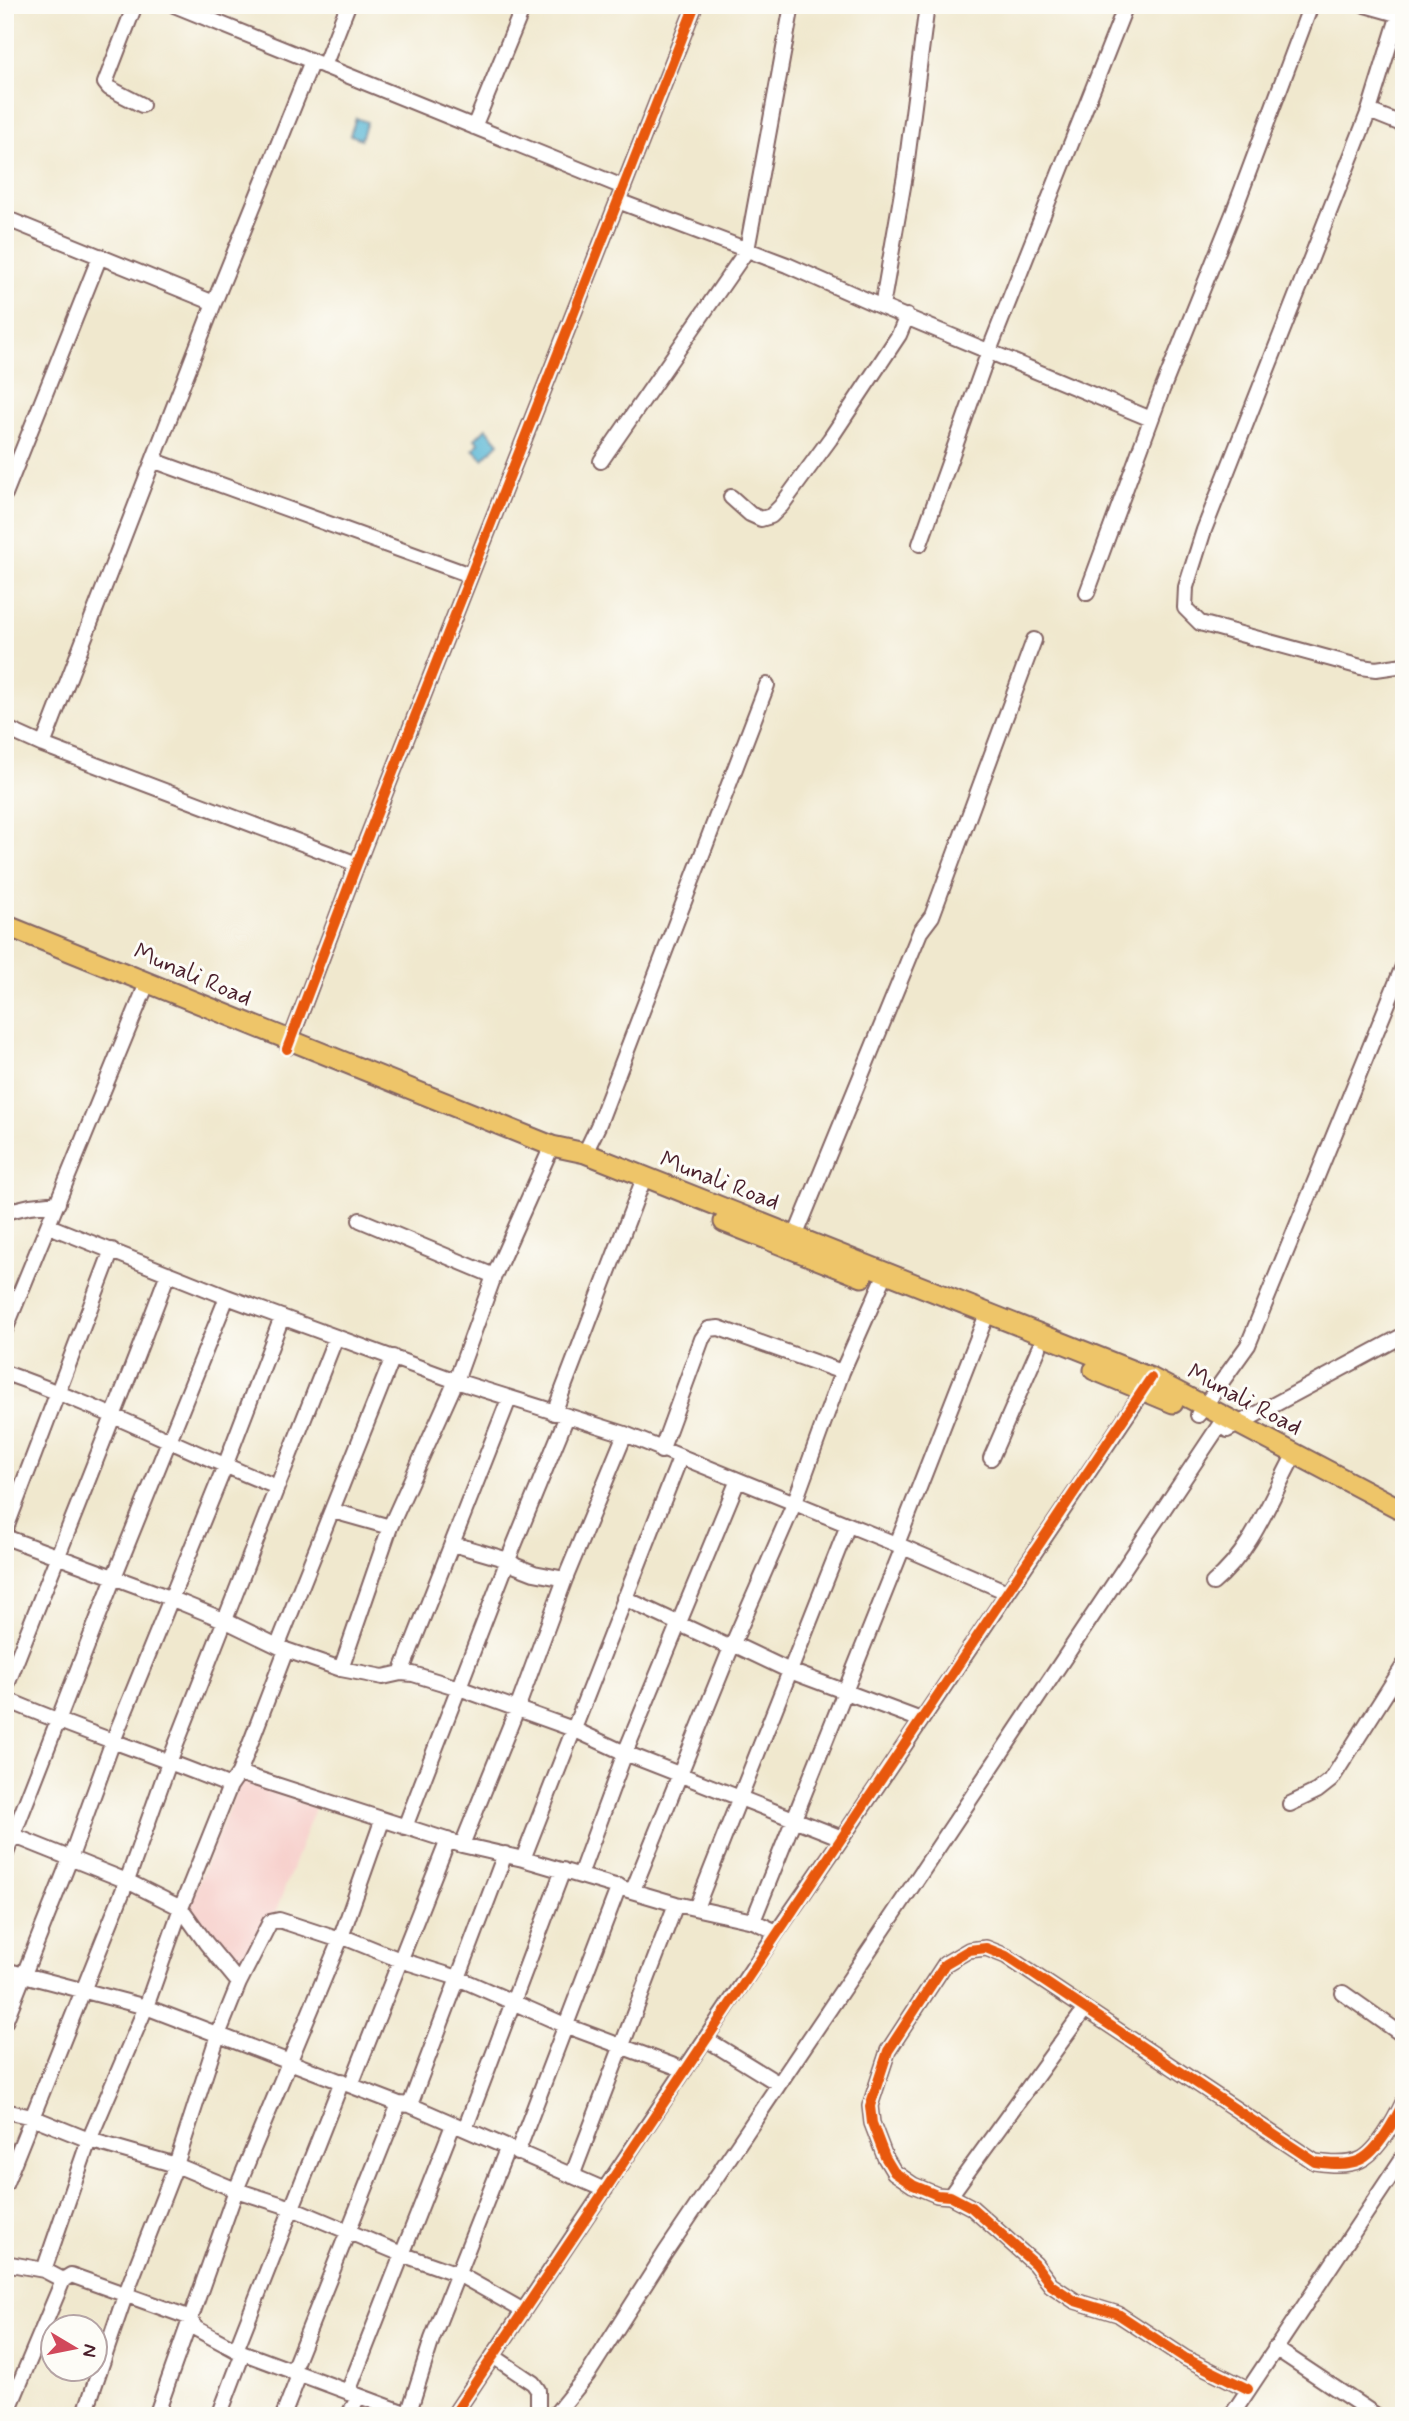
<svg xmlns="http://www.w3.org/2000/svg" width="1409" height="2421" font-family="Mynerve,sans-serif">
	<rect width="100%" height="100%" fill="#fdfcf7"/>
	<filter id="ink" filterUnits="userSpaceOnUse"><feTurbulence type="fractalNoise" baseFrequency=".0143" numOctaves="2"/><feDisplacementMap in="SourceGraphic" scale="14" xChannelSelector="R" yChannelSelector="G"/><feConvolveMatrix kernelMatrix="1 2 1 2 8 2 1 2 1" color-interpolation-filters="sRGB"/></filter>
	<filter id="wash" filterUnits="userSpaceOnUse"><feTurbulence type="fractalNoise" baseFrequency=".00686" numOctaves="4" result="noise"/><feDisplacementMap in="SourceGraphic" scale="28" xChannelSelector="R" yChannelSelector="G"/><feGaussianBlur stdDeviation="1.57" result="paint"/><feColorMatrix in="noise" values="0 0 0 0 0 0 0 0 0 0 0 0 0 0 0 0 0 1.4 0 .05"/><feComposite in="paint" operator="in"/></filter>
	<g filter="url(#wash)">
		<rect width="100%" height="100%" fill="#f0e8ce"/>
		<!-- built -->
		<path fill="#f7d0cc" d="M241 1779 315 1808 276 1911 238 1966 188 1907Z"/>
		<!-- water -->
		<path fill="#56b6d4" stroke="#506a80" stroke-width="2" d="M356 118 367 122 361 139 350 135Z
			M486 428 499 443 483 459 473 449 479 443 475 439Z"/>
	</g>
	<g filter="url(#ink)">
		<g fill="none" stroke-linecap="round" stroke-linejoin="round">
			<defs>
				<path id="minor" d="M135 5 105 83 109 88 142 105
					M174 5 623 187
					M1365 5 1404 16
					M1399 14 1369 111 1204 530 1186 587 1185 608 1200 623 1361 667 1376 669 1404 665
					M324 66 348 5
					M1369 111 1404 125
					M474 127 524 5
					M618 201 787 265 882 307 905 175 927 5
					M5 218 214 303
					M882 307 1151 419
					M155 461 470 575
					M601 461 747 250 792 5
					M5 494 100 256
					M731 497 750 514 761 519 771 516 781 506 830 439 899 335 907 316
					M920 544 989 351 1126 5
					M1087 593 1162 390 1234 211 1311 5
					M5 728 43 745 357 864
					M43 745 214 303 312 61
					M288 1047 357 864 695 5
					M585 1153 598 1126 767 685
					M5 1212 30 1206 58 1203
					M360 1220 494 1276
					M49 1226 227 1297 456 1381 625 1434 903 1547 1007 1592
					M792 1244 920 932 932 916 1034 640
					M5 1330 148 981
					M5 1373C98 1405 186 1451 277 1487
					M554 1413 644 1178
					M1198 1415 1248 1345 1404 964
					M1227 1430 1404 1335
					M661 1451 702 1339 709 1329 719 1328 842 1372
					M991 1458 1039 1348
					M333 1511 390 1527
					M5 1531 112 1250
					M5 1537 170 1598 226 1621 286 1650 341 1669 383 1677 401 1673 413 1674 459 1688 573 1729 625 1753 842 1838
					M453 1544 508 1560 516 1566 534 1573 565 1579
					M897 1544 987 1314
					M1213 1583C1250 1553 1268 1505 1290 1463
					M624 1598 731 1648
					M733 1644 790 1671 921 1720
					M278 1645 393 1357
					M341 1669 390 1527 456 1381 494 1276 552 1146
					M401 1673 509 1399
					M5 1690C59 1551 116 1413 168 1273
					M5 1699C79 1731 156 1755 230 1786
					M239 1773 462 1845 523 1859 676 1904 753 1921 777 1932
					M1290 1804 1317 1791 1331 1780 1404 1665
					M405 1827 508 1560 567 1416
					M7 1833 127 1881 181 1908 206 1943 239 1983
					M462 1845 517 1709 565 1579 625 1434
					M5 1856 114 1577 227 1297
					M523 1859 680 1458
					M580 1875 625 1753 738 1480
					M633 1890 731 1648 794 1504 842 1372 886 1273
					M696 1908 848 1525
					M753 1921 903 1547
					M341 1936 400 1960 458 1978 567 2026 685 2070
					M5 1970 146 2007 399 2104 410 2105 605 2190
					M1343 1993 1404 2036
					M5 2022 70 1859 113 1741 225 1466 282 1317
					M706 2039 779 2084
					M351 2085 448 1840
					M410 2105 505 1854
					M5 2111 32 2117 89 2140 176 2165 236 2190 292 2208 404 2255 458 2274 522 2310
					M465 2129 563 1870
					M517 2153 619 1886
					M572 2176 676 1904
					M5 2185 127 1881 170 1760 336 1337
					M950 2196 1085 2009
					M5 2263 44 2270 63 2280
					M44 2270 89 2140 146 2007 181 1908 230 1786 239 1773 286 1650
					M1275 2348 1377 2416
					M236 2350 342 2081
					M493 2356 533 2383 538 2390V2416
					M292 2372 399 2104
					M1248 2389 1185 2358 1118 2314 1075 2301 1051 2285 1035 2264 971 2207 950 2196 937 2195 913 2185 894 2172 885 2157 872 2123 870 2106 888 2051 945 1964 969 1950 986 1948 1006 1956 1315 2162C1329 2164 1347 2166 1360 2160 1378 2152 1396 2118 1404 2101
					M348 2392 453 2125
					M408 2415 432 2339 507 2149
					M6 2416 63 2280 71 2275 191 2318 195 2328 236 2350 413 2416
					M84 2416 126 2293 176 2165 218 2035 239 1983 270 1922 279 1920 340 1940
					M156 2416 236 2190 340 1940 382 1821
					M219 2416 243 2353
					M283 2416 299 2375
					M348 2416 358 2397
					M453 2416 777 1932 842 1838 1148 1384
					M554 2416 588 2374 665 2253 893 1915 1219 1426
					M1231 2416 1404 2156"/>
				<path id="major" d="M5 925 552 1146 585 1153 1151 1378 1404 1511
					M724 1222 862 1277
					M1094 1370 1173 1403"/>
			</defs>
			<!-- minor casing -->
			<use href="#minor" stroke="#846564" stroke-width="18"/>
			<!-- major casing -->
			<use href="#major" stroke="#846564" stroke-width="23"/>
			<!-- minor -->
			<use href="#minor" stroke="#fff" stroke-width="14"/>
			<!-- major -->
			<use href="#major" stroke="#eec569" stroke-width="19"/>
			<defs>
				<path id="cycleway" d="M287 1049 357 864 695 5
					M1248 2389 1185 2358 1118 2314 1075 2301 1051 2285 1035 2264 971 2207 950 2196 937 2195 913 2185 894 2172 885 2157 872 2123 870 2106 888 2051 945 1964 969 1950 986 1948 1006 1956 1315 2162C1329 2164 1347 2166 1360 2160 1378 2152 1396 2118 1404 2101
					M453 2416 1151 1378"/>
			</defs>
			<!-- cycleway casing -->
			<use href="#cycleway" stroke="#fdfcf7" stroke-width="15"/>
			<!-- cycleway -->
			<use href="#cycleway" stroke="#e8590c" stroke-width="10"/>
		</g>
	</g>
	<g text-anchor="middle" stroke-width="6" stroke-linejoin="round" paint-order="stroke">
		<!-- street labels -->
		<g font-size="24" fill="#4a1f2b" stroke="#fdfcf7">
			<text transform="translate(193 974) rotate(23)" y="8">Munali Road</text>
			<text transform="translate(720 1180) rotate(21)" y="8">Munali Road</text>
			<text transform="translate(1245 1399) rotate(28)" y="8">Munali Road</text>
		</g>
	</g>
	<!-- margin -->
	<rect width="1409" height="2421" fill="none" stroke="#fdfcf7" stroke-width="28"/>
	<!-- north arrow -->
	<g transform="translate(74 2348) rotate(100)"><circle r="33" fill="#fdfcf7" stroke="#b5a4a5" stroke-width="2"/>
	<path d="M0-5L12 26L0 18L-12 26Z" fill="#d1495b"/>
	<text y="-10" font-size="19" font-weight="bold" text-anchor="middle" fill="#4a1f2b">N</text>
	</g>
</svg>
